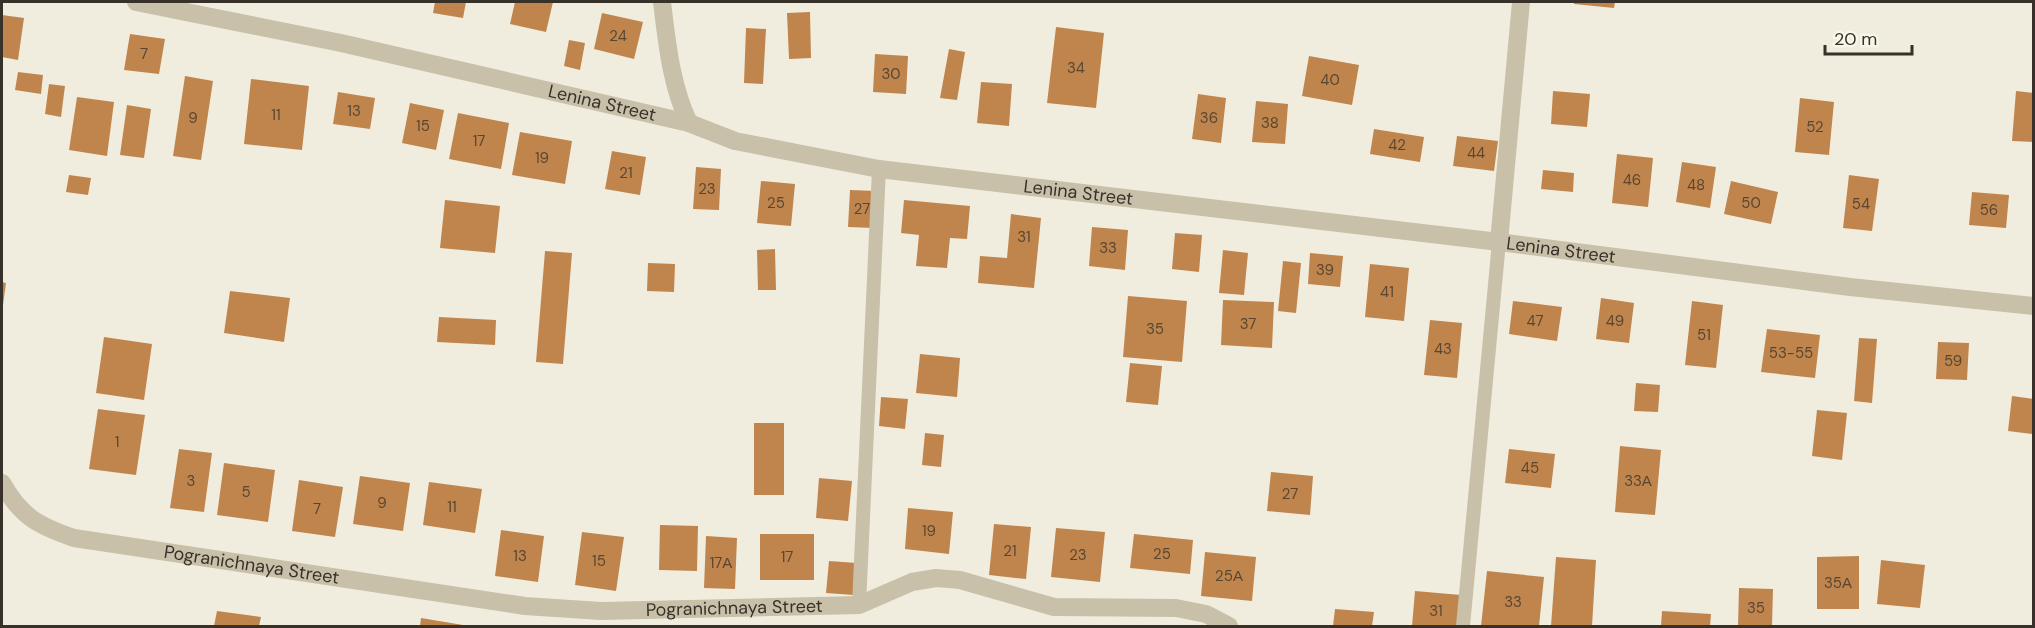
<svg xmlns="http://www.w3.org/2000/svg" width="2035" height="628" font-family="'DM Sans',sans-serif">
	<rect width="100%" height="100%" fill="#f1edde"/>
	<!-- building -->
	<path fill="#c0854d" d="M435 2H466L463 18 433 13Z
		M515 2H553L546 32 510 24Z
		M1574 2H1615L1614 8 1574 4Z
		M810 12 811 58 789 59 787 13Z
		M602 13 643 22 634 59 594 49Z
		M2 15 24 18 18 60 2 57Z
		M1056 27 1104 33 1096 108 1047 103Z
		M746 28 766 29 763 84 744 83Z
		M130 34 165 39 159 74 124 70Z
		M569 40 585 43 580 70 564 66Z
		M949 49 965 52 957 100 940 98Z
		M875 54 908 56 906 94 873 92Z
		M1309 56 1359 65 1352 105 1302 96Z
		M18 72 43 75 41 94 15 90Z
		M185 76 213 81 201 160 173 156Z
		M251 79 309 86 302 150 244 144Z
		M981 82 1012 84 1009 126 977 123Z
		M49 84 65 86 61 117 45 114Z
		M1553 91 1590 94 1587 127 1551 124Z
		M2016 91 2034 93V142L2012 141Z
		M338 92 375 98 370 129 333 124Z
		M1198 94 1226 98 1221 143 1192 139Z
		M77 97 114 102 107 156 69 150Z
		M1800 98 1834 102 1829 155 1795 152Z
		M1256 101 1288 104 1285 144 1252 142Z
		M410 103 444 110 436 150 402 143Z
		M127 105 151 109 144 158 120 155Z
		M458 113 509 123 501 169 449 159Z
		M1374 129 1424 137 1420 162 1370 154Z
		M520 132 572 141 565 184 512 175Z
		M1457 136 1498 141 1494 171 1453 166Z
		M612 151 646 157 640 195 605 189Z
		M1617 154 1653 158 1648 207 1612 203Z
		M1682 162 1716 167 1710 208 1676 202Z
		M696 167 721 169 719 210 693 209Z
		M1543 170 1574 173 1573 192 1541 189Z
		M69 175 91 178 88 195 66 192Z
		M1849 175 1879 179 1872 231 1843 228Z
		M761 181 795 184 791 226 757 223Z
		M1731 181 1778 192 1771 224 1724 214Z
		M850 190 876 191 874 228 848 227Z
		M1972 192 2009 195 2006 228 1969 225Z
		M445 200 500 206 495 253 440 248Z
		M904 200 970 206 967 239 950 238 947 268 916 266 919 235 901 233Z
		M1011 214 1041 218 1034 288 978 283 980 256 1007 258Z
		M1092 227 1128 230 1125 270 1089 266Z
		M1175 233 1202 235 1199 272 1172 269Z
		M775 249 776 290H758L757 250Z
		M1223 250 1248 253 1244 295 1219 293Z
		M545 251 572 253 563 364 536 362Z
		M1310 253 1343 256 1340 287 1308 284Z
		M1283 261 1301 263 1296 313 1278 311Z
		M648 263 675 264 674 292 647 291Z
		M1370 264 1409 268 1404 321 1365 317Z
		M2 282 6 283 3 305H2Z
		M230 291 290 298 284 342 224 333Z
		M1128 296 1187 301 1182 362 1123 357Z
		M1601 298 1634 303 1629 343 1596 339Z
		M1223 300 1274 302 1272 348 1221 345Z
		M1513 301 1562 307 1557 341 1509 334Z
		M1692 301 1723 305 1716 368 1685 365Z
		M439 317 496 320 495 345 437 342Z
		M1430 320 1462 323 1457 378 1424 375Z
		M1767 329 1820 335 1815 378 1761 372Z
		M104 337 152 344 144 400 96 393Z
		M1859 338 1877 339 1872 403 1854 401Z
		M1938 342 1969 343 1967 380 1936 379Z
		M920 354 960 358 957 397 916 393Z
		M1130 363 1162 366 1158 405 1126 402Z
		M1636 383 1660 385 1658 412 1634 411Z
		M2012 396 2034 399 2032 434 2008 431Z
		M881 397 908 399 905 429 879 426Z
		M98 409 145 415 136 475 89 469Z
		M1817 410 1847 413 1842 460 1812 456Z
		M754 423H784V495H754Z
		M925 433 944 435 941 467 922 465Z
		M1620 446 1661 450 1655 515 1615 512Z
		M179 449 212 453 204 512 170 508Z
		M1509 449 1555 454 1551 488 1505 483Z
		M224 463 275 470 268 522 217 515Z
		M1271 472 1313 476 1310 515 1267 511Z
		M360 476 410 483 403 531 353 524Z
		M819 478 852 481 848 521 816 518Z
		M299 480 343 487 335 537 292 531Z
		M429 482 482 489 475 533 423 525Z
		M908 508 953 512 949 554 905 549Z
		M994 524 1031 527 1026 579 989 575Z
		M660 525 698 526 697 571 659 570Z
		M1056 528 1105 532 1100 582 1051 577Z
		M501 530 544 536 538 582 495 576Z
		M582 532 624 537 616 591 575 585Z
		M760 534H814V580H760Z
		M1134 534 1193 540 1190 574 1130 568Z
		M706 536 737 538 735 589 704 588Z
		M1205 552 1256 557 1252 601 1201 596Z
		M1859 556V609H1817V557Z
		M1556 557 1596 560 1592 626H1551Z
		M1881 560 1925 565 1920 608 1877 604Z
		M829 561 857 563 854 595 826 593Z
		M1487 571 1544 577 1539 626H1481Z
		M1739 588 1773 589 1772 626H1738Z
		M1415 591 1461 595 1458 626H1412Z
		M1335 609 1374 612 1372 626H1333Z
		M217 611 261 617 259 626H214Z
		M1662 611 1711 614 1710 626H1661Z
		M421 618 463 625V626H420Z"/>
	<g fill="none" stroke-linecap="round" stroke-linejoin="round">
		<!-- lane -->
		<path stroke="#c9c0aa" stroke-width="14" d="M859 605 879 169
			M1463 626 1499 242"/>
		<!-- street -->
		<g stroke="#c9c0aa" stroke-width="18">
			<path id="s1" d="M136 2 341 43 689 123 735 141 879 169 1499 242 1850 287 2034 306"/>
			<path d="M662 2C667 43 671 85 689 123"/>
			<path d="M1499 242 1521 2"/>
			<path id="s2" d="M2 483C21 517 39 526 74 538L525 606 601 611 859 605 912 582 936 578 960 580 1054 607 1176 608 1206 614 1229 626"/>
		</g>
	</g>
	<g text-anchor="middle" stroke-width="5" stroke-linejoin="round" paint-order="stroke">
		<!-- number labels -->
		<g font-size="15" fill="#594632">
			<text x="618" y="41">24</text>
			<text x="144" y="59">7</text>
			<text x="1076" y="73">34</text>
			<text x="891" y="79">30</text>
			<text x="1330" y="85">40</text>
			<text x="354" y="116">13</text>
			<text x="276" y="120">11</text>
			<text x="193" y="123">9</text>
			<text x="1209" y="123">36</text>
			<text x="1270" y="128">38</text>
			<text x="423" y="131">15</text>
			<text x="1815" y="132">52</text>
			<text x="479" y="146">17</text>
			<text x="1397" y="150">42</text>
			<text x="1476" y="158">44</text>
			<text x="542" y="163">19</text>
			<text x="626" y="178">21</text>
			<text x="1632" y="185">46</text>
			<text x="1696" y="190">48</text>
			<text x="707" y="194">23</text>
			<text x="776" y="208">25</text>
			<text x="1751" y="208">50</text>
			<text x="1861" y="209">54</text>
			<text x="862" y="214">27</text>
			<text x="1989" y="215">56</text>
			<text x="1024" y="242">31</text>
			<text x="1108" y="253">33</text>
			<text x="1325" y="275">39</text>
			<text x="1387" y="297">41</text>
			<text x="1535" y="326">47</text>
			<text x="1615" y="326">49</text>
			<text x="1248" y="329">37</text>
			<text x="1155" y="334">35</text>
			<text x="1704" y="340">51</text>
			<text x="1443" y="354">43</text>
			<text x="1791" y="358">53-55</text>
			<text x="1953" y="366">59</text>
			<text x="117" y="447">1</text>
			<text x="1530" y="473">45</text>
			<text x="191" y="486">3</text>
			<text x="1638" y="486">33А</text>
			<text x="246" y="497">5</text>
			<text x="1290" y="499">27</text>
			<text x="382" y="508">9</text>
			<text x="452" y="512">11</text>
			<text x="317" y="514">7</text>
			<text x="929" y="536">19</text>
			<text x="1010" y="556">21</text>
			<text x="1162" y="559">25</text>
			<text x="1078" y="560">23</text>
			<text x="520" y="561">13</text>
			<text x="787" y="562">17</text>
			<text x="599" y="566">15</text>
			<text x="721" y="568">17А</text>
			<text x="1229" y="581">25А</text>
			<text x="1838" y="588">35А</text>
			<text x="1513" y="607">33</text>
			<text x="1756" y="613">35</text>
			<text x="1436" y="616">31</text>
		</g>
		<!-- street labels -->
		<g font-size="18" fill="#373129" stroke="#f9f6ea">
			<text dy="6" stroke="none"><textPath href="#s1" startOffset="477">Lenina Street</textPath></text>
			<text dy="6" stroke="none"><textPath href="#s1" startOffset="963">Lenina Street</textPath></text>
			<text dy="6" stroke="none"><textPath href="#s1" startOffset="1449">Lenina Street</textPath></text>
			<text dy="6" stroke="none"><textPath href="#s2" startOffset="273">Pogranichnaya Street</textPath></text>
			<text dy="6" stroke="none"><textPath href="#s2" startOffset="759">Pogranichnaya Street</textPath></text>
		</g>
	</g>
	<!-- border -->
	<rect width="2035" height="628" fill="none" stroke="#373129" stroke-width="6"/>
	<!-- scale -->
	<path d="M1825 45v9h87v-9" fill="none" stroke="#373129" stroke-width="3"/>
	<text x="1834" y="45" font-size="18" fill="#373129" stroke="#f9f6ea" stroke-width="4.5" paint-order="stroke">20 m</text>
</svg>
